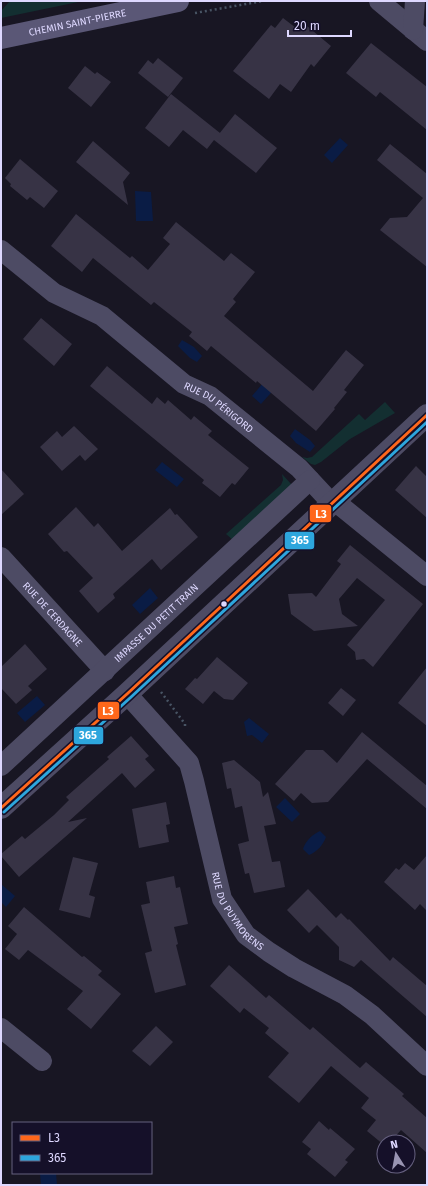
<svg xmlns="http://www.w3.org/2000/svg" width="428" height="1186" font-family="'Fira Sans',sans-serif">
	<rect width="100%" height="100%" fill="#181623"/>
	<!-- green -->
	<path fill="#132f31" d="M10 1H83L1 18V11Z
		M385 402 395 413 350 439 321 462 315 465 311 464 302 457 307 458 312 457 359 414 365 420Z
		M282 474 292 485 234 541 226 534 281 485 283 480Z"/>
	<!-- water -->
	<path fill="#0a1c45" d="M340 138 348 145 332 163 324 155Z
		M135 191 151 192 153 221H136Z
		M182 340 194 347 202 356 197 362 190 358 178 346Z
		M268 377 278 385 261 404 252 396Z
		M295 429 310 440 315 446 310 452 296 443 290 436Z
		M162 462 184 479 177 487 155 470Z
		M150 588 158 598 140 614 132 605Z
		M37 696 45 705 25 722 17 713Z
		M249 718 269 734 262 743 252 735 247 736 244 722Z
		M285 798 300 814 292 822 276 807Z
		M320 831 326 837C323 845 317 852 309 855L303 849C306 840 312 835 320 831Z
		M1 884 15 896 6 907 1 902Z
		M40 1173H56L57 1185H41Z"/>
	<!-- building -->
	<path fill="#373345" d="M283 18 296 28 301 21 331 46 314 67 311 64 291 92 280 84 269 99 233 71 271 25 275 28Z
		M371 43 427 87V130L380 92 376 97 346 73Z
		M158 58 183 78 168 97 138 73 148 60 153 64Z
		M85 66 95 74 97 72 111 82 91 107 68 88Z
		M171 94 220 133 215 139 235 114 277 148 256 173 214 140 207 149 183 130 169 147 145 128Z
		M93 141 130 173 123 182 128 205 76 162Z
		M390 144 427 174V267L380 230 390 218 407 217 423 198 377 160Z
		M20 159 58 191 44 208 30 197 27 200 10 186 11 184 5 178Z
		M76 214 130 258 132 256 148 270 170 244 163 238 176 222 224 261 231 253 255 272 233 299 236 302 224 316 313 391 346 350 364 365 344 390 347 392 334 408 335 409 316 431 257 381 256 383 211 346 207 351 189 336 192 332 154 302 151 305 93 258 82 272 51 246Z
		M41 318 72 344 54 366 23 339Z
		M107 366 152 404 157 397 165 404 168 400 191 420 194 416 212 431 208 435 249 468 235 485 232 483 220 497 202 483 204 480 90 386Z
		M74 426 98 449 85 461 80 455 62 471 40 447 57 431 62 437Z
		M416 466 427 477V518L395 490Z
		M1 469 24 494 1 515Z
		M76 507 94 527 98 523 122 551 170 508 175 515 177 514 198 537 161 570 152 559 113 594 115 598 98 613 79 591 93 578 67 551 64 552 48 534Z
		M350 545 423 604 373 667 364 659 356 660 355 652 347 645 385 600 357 578 339 599 342 614 358 626 314 631 291 614 288 594 312 593 316 597 341 564 337 561Z
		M25 644 47 669 28 686 32 690 16 704 1 688V667Z
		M217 657 248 683 233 700 224 699 214 691 203 704 185 689 195 678 197 679Z
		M427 667V726L398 703Z
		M341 688 356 700 343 716 328 703Z
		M362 732 427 786V809L367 759 328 802 312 803 301 793 294 801 275 784 306 750H323L337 763Z
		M131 736 149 756 145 759 155 770 135 788 122 773 68 822 87 818 19 877 1 856V854L22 836 25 839 54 815 69 800 66 797 109 759 107 757Z
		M234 760 260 782 263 797 268 792 276 824 264 826 272 862 280 861 285 887 254 893 249 873 245 874 238 844 249 841 242 806 235 808 231 788 227 789 222 763Z
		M166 802 170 824 166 825 169 842 139 848 132 809Z
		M427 855V911L420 904 415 910 384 882 396 868 399 870 405 863 414 870Z
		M73 857 98 863 89 895 95 897 90 918 59 910Z
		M174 876 176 888 180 887 188 924 174 927 178 944 176 945 186 985 155 993 145 953 152 951 141 905 150 903 146 882Z
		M308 889 336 918 341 913 348 920 349 919 390 961 393 957 427 986V1017L361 960 354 967 339 960V947L317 925 309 933 287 910Z
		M24 907 82 957 84 956 102 971 98 975 121 994 91 1029 67 1009 83 991 28 950 19 960 5 949 17 934 8 926Z
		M229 965 266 998 269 995 310 1030 313 1027 360 1068 366 1062 404 1094 402 1096 427 1118V1153L401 1130 390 1142H384V1145L367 1131 376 1120 361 1108 369 1098 331 1066 299 1103 268 1077 289 1053 265 1033 269 1028 244 1008 240 1013 210 986Z
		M156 1026 173 1042 150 1066 132 1051Z
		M319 1121 329 1130 330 1128 355 1149 345 1160 348 1162 335 1177 307 1154 311 1149 302 1142Z"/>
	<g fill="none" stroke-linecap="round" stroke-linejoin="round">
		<!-- path -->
		<path stroke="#485464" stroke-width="2.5" stroke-dasharray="2 3" stroke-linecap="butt" d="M195 13 263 1
			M161 692 185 724V727"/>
		<!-- minor -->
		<g stroke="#4d4b64" stroke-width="20">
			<path d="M379 1 427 41"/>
			<path d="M413 30 415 1"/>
			<path id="s1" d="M1 250 54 293 102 316 184 384 210 396 299 468 326 497 342 507 427 576"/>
			<path id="s2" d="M1 557 105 671"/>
			<path id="s3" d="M127 694 189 763 194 781 222 899 246 935 269 952 294 968 345 995 372 1015 427 1066"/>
			<path id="s4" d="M1 766 310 480"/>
			<path d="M1 1028 42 1061"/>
		</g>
		<!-- tertiary -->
		<path stroke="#4d4b64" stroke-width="22" d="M1 808 127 694 427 415"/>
		<!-- secondary -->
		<path stroke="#5a5776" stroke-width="22" id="s5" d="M1 38 178 1"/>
		<defs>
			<path id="bus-1" d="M1 808 127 694 427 415"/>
			<path id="bus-2" d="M4 812 130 698 427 422"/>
		</defs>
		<!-- bus-1 casing -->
		<use href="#bus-1" stroke="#151029" stroke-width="6"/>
		<!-- bus-2 casing -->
		<use href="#bus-2" stroke="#151029" stroke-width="6"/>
		<!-- bus-1 -->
		<use href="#bus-1" stroke="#ff671b" stroke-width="3"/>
		<!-- bus-2 -->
		<use href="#bus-2" stroke="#2da6dd" stroke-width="3"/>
	</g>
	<!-- markers -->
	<circle fill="#ded8ff" stroke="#151029" stroke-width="1.5" cx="224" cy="604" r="3.5"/>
	<g text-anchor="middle" stroke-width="3" stroke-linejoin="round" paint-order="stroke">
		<!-- street labels -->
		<g font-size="10" fill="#ded8ff" stroke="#151029">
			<text dy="4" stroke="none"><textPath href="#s5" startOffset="78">CHEMIN SAINT-PIERRE</textPath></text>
			<text dy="4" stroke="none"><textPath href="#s1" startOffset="270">RUE DU PÉRIGORD</textPath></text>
			<text dy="4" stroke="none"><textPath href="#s2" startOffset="77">RUE DE CERDAGNE</textPath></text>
			<text dy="4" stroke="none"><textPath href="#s4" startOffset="211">IMPASSE DU PETIT TRAIN</textPath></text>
			<text dy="4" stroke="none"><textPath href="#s3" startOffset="251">RUE DU PUYMORENS</textPath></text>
		</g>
	</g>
	<g stroke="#151029" stroke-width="1.5">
		<rect x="309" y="504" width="23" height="19" rx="4" fill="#ff671b"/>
		<rect x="284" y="531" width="31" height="19" rx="4" fill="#2da6dd"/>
		<rect x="97" y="701" width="23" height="19" rx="4" fill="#ff671b"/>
		<rect x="73" y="726" width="31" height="19" rx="4" fill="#2da6dd"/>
	</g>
	<g font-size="11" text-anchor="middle" font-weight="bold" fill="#fff">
		<text x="321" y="518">L3</text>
		<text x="300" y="544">365</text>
		<text x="108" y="715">L3</text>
		<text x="88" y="739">365</text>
	</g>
	<!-- border -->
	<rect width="428" height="1186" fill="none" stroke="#ded8ff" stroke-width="4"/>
	<!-- legend -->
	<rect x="12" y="1122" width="140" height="52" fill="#151029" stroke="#65607f"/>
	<rect x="20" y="1135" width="20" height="6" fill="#ff671b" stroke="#65607f"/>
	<text x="48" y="1142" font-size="12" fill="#ded8ff">L3</text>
	<rect x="20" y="1155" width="20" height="6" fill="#2da6dd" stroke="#65607f"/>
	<text x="48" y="1162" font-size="12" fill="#ded8ff">365</text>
	<!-- north arrow -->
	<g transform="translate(396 1154) rotate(349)"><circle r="19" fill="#151029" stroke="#65607f"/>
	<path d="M0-3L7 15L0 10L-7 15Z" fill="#9994b2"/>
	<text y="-6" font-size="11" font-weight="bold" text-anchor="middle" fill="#ded8ff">N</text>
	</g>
	<!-- scale -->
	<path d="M288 30v6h63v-6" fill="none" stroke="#ded8ff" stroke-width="2"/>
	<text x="294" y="30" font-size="12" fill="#ded8ff" stroke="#151029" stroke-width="3" paint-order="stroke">20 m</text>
</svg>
